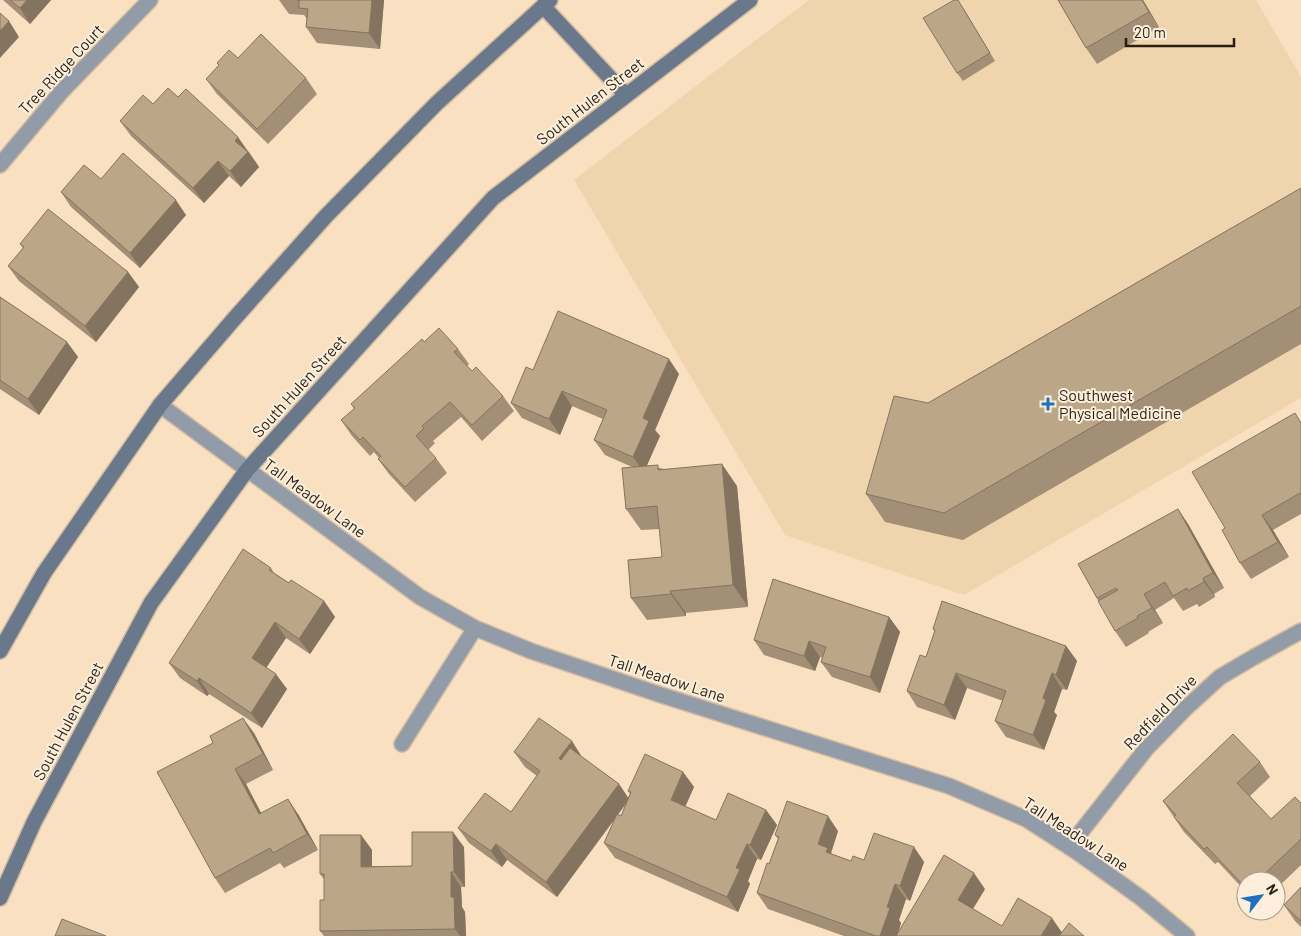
<svg xmlns="http://www.w3.org/2000/svg" width="1301" height="936" font-family="Barlow,sans-serif">
	<rect width="100%" height="100%" fill="#f8e0c1"/>
	<!-- built -->
	<path fill="#f0d4ae" d="M809 0H1256L1301 77V398L964 595 785 535 574 180 744 49Z"/>
	<g fill="none" stroke-linecap="round" stroke-linejoin="round">
		<defs>
			<path id="street" d="M0 165 62 91 150 0
				M160 405 420 597 475 628 531 651 658 694 949 786 1026 819 1077 852 1141 898 1187 936
				M402 744 475 628
				M1069 847 1146 749 1186 708 1220 677 1254 657 1301 631"/>
			<path id="secondary" d="M543 6 626 95
				M0 651 44 573 160 405 234 319 326 216 437 103 550 0
				M0 898 34 822 151 603 247 470 493 198 750 0"/>
		</defs>
		<!-- street casing -->
		<use href="#street" stroke="#d3bda2" stroke-width="18"/>
		<!-- secondary casing -->
		<use href="#secondary" stroke="#d3bda2" stroke-width="18"/>
		<!-- street -->
		<use href="#street" stroke="#919ca8" stroke-width="15"/>
		<!-- secondary -->
		<use href="#secondary" stroke="#69798b" stroke-width="15"/>
	</g>
	<!-- wall -->
	<path fill="#a28f75" fill-rule="evenodd" d="M3 0H51L30 24Z
		M279 0H384L380 49 317 43 306 27 307 19 304 15 289 14Z
		M1058 0H1143L1159 27 1097 64 1086 48Z
		M962 6 995 61 963 81 957 73Z
		M306 78 317 94 268 144 217 94 206 79Z
		M178 97 249 152 259 167 241 187 229 176 204 203 131 136 120 121 153 104Z
		M101 179 186 215 140 268 71 207 61 192Z
		M1301 188V344L963 540 885 522 866 494 928 403Z
		M20 244 128 272 139 287 96 342 19 281 8 266 23 248Z
		M0 297 67 342 78 357 39 415 0 389Z
		M424 342 458 349 469 364 467 366 472 371 503 396 514 411 482 441 461 417 433 441 435 443 428 450 436 458 447 473 415 502 389 474 378 459 379 458 374 452 370 456 352 436 341 420 354 409 351 404Z
		M533 370 679 374 655 430 660 436 647 465 737 486 748 607 686 613V616L647 620 631 598 662 557 660 529 641 530 626 509 632 467 605 455 594 440 603 419 572 406 560 435 522 418 511 403Z
		M1301 421V514L1273 530 1289 557 1251 579 1240 563 1225 528Z
		M1178 509 1188 524 1224 588 1214 594 1215 597 1199 607 1197 604 1183 611 1174 598 1155 610 1163 623 1148 632 1149 633 1126 647 1115 631 1078 564Z
		M271 568 274 573 289 583 324 601 335 617 310 654 286 638 266 668 287 689 262 728 209 694 207 696 180 678 169 663Z
		M889 617 900 632 880 693 832 677 821 662 823 658 820 657 815 671 764 655 754 640Z
		M933 629 1066 646 1077 661 1067 690 1062 689 1054 712 1057 715 1044 750 1006 737 995 721 1003 701 967 688 955 720 917 707 907 691 926 657 935 632Z
		M254 733 273 770 246 784 261 813 298 814 318 850 284 868 280 863 225 893 215 878 157 772Z
		M514 752 582 757 619 784 628 798 630 794 628 791 683 772 694 787 685 807 716 820 766 810 777 825 761 860 757 859 748 881 750 884 738 912 615 858 604 843 615 819 557 897 507 860 502 867 469 843 458 828 511 812 537 776 525 767ZM626 804 621 816 618 815Z
		M1260 762 1270 777 1250 796 1271 819 1301 803V865L1276 889V881H1246V892L1218 862 1215 864 1184 832 1163 801Z
		M838 831 831 853 832 854 851 861 864 860 914 847 924 862 910 901 906 899 899 920 901 923 898 933 985 889 973 909 1002 926 1062 932 1084 936H844L768 909 757 893 769 864 778 839 775 835Z
		M361 835 372 850V866H412L464 847 465 887H461L462 907 465 912 466 936H324L320 931 324 900V879L320 874Z
		M1301 887V927L1295 921 1284 905Z"/>
	<!-- shaded-wall -->
	<path fill="#84745f" d="M27 0H51L30 24 20 8Z
		M372 0H384L380 49 369 33Z
		M1142 0H1143L1159 27 1149 12Z
		M9 21 19 37 0 58V31Z
		M238 137 259 167 241 187 230 171 235 141Z
		M218 161 229 176 204 203 193 188Z
		M176 200 186 215 140 268 130 253Z
		M128 272 139 287 96 342 85 326Z
		M67 342 78 357 39 415 28 399Z
		M669 359 679 374 655 430 660 436 644 472 633 457 643 418Z
		M562 391 572 406 560 435 549 419Z
		M722 464 737 486 748 607 733 585Z
		M1178 509 1188 524 1224 588 1213 573Z
		M1262 515 1273 530 1289 557 1278 542Z
		M1203 578 1214 594 1215 597 1204 582Z
		M670 591 686 613V616L671 594Z
		M1144 594 1155 610 1163 623 1152 608Z
		M324 601 335 617 310 654 299 639Z
		M889 617 900 632 880 693 870 677Z
		M275 622 286 638 262 674 252 658Z
		M809 641 820 657 815 671 804 656Z
		M1066 646 1077 661 1067 690 1056 675Z
		M956 673 967 688 955 720 944 705Z
		M1052 673 1062 689 1054 712 1057 715 1044 750 1033 735 1043 698Z
		M276 674 287 689 262 728 251 713Z
		M199 678 209 694 207 696 197 681Z
		M243 718 254 733 273 770 263 754Z
		M572 741 582 757 570 774 559 758Z
		M235 769 246 784 270 830 259 814Z
		M683 772 694 787 681 816 671 800Z
		M619 784 629 799 557 897 546 882Z
		M288 799 298 814 318 850 307 834Z
		M766 810 777 825 761 860 750 845Z
		M828 816 838 831 831 853 838 864 818 844Z
		M453 832 464 847 465 887 454 872Z
		M361 835 372 850V882L361 867Z
		M496 844 507 860 502 867 491 851Z
		M747 844 757 859 748 881 750 884 738 912 727 897 736 868Z
		M914 847 924 862 910 901 900 886Z
		M451 872 461 887 462 907 465 912 466 936H460L455 929 451 897Z
		M974 873 985 889 969 915 958 900Z
		M895 884 906 899 899 920 901 923 897 936H880L887 907Z
		M1052 918 1063 934 1061 936H1041Z"/>
	<!-- building -->
	<path fill="#bca688" stroke="#84745f" d="M10 0H27L20 8Z
		M297 0H372L369 33 306 27 308 9 299 8V0Z
		M954 0H958L990 53 957 73 923 18Z
		M1058 0H1142L1149 12 1086 48Z
		M0 13 9 21 0 31Z
		M261 34 306 78 257 129 206 79 219 65 217 63 229 50 238 58Z
		M168 88 178 97 186 89 238 137 235 141 248 152 230 171 218 161 193 188 120 121 143 95 153 104Z
		M123 153 176 200 130 253 61 192 84 165 101 179Z
		M1301 188V306L944 513 866 494 894 396 928 403Z
		M48 209 128 272 85 326 8 266 24 247 20 244Z
		M0 297 67 342 28 399 0 380Z
		M558 311 669 359 643 418 649 421 633 457 594 440 607 410 562 391 549 419 511 403 526 367 533 370Z
		M439 328 458 349 454 352 472 371 476 367 503 396 472 425 450 402 422 426 424 428 416 436 436 458 405 487 378 459 381 456 363 437 360 440 341 420 355 408 351 404 422 339 424 342Z
		M1295 413 1301 423V495L1300 493 1262 515 1278 542 1240 563 1222 530 1225 528 1192 472Z
		M722 464 733 585 670 591 671 594 631 598 628 560 662 557 657 506 626 509 622 468 658 465V470Z
		M1178 509 1213 573 1203 578 1204 582 1188 591 1187 588 1173 596 1165 582 1144 594 1152 608 1137 616 1138 618 1115 631 1098 601 1118 590 1116 588 1097 598 1078 564Z
		M243 549 271 568 269 570 289 583 291 580 324 601 299 639 275 622 252 658 276 674 251 713 199 678 197 681 169 663Z
		M773 579 889 617 870 677 821 662 826 647 809 641 804 656 754 640Z
		M942 601 1066 646 1056 675 1052 673 1043 698 1046 700 1033 735 995 721 1006 691 956 673 944 705 907 691 920 655 926 657 935 630 933 629Z
		M243 718 263 754 235 769 259 814 288 799 307 834 273 853 270 848 215 878 157 772 213 743 210 736Z
		M539 718 572 741 559 758 561 760 570 748 619 784 546 882 496 844 491 851 458 828 485 793 511 812 540 771 514 752Z
		M1233 734 1260 762 1237 783 1271 819 1295 797 1301 803V839L1257 881H1246V888L1207 847 1204 849 1174 817 1176 815 1163 801Z
		M645 754 683 772 671 800 716 820 728 793 766 810 750 845 747 844 736 868 740 869 727 897 604 843 617 814 621 816 631 792 628 791Z
		M787 801 828 816 818 844 828 848 826 852 851 861 853 856 864 860 874 833 914 847 900 886 895 884 887 907 890 908 880 936H876L757 893 767 863 769 864 779 837 775 835Z
		M412 832H453L454 872H451V897H454L455 929 320 931V900H324V874H320V835H361V867L412 866Z
		M944 855 974 873 958 900 1002 926 1018 898 1052 918 1041 936H896Z
		M1301 887V921L1284 905Z
		M62 919 106 936H55Z
		M1069 923 1084 936H1059Z"/>
	<!-- markers -->
	<path fill="#1e70be" stroke="#fdefdc" stroke-width="2" d="M1045.5 396.5h5v5h5v5h-5v5h-5v-5h-5v-5h5z"/>
	<g text-anchor="middle" stroke-width="4" stroke-linejoin="round" paint-order="stroke">
		<!-- street labels -->
		<g font-size="16" fill="#281f13" stroke="#fdefdc">
			<text transform="translate(61 69) rotate(-47)" y="6">Tree Ridge Court</text>
			<text transform="translate(590 101) rotate(-38)" y="6">South Hulen Street</text>
			<text transform="translate(299 386) rotate(-48)" y="6">South Hulen Street</text>
			<text transform="translate(315 498) rotate(36)" y="6">Tall Meadow Lane</text>
			<text transform="translate(667 678) rotate(18)" y="6">Tall Meadow Lane</text>
			<text transform="translate(1160 712) rotate(-46)" y="6">Redfield Drive</text>
			<text transform="translate(68 721) rotate(-62)" y="6">South Hulen Street</text>
			<text transform="translate(1076 834) rotate(33)" y="6">Tall Meadow Lane</text>
		</g>
		<!-- poi labels -->
		<g font-size="16" fill="#281f13" stroke="#fdefdc" text-anchor="start">
			<text x="1059" y="401">Southwest<tspan x="1059" dy="18">Physical Medicine</tspan></text>
		</g>
	</g>
	<!-- north arrow -->
	<g transform="translate(1261 896) rotate(59)"><circle r="24" fill="#fdefdc" stroke="#a89c8c"/>
	<path d="M0-4L9 19L0 12L-9 19Z" fill="#1e70be"/>
	<text y="-8" font-size="14" font-weight="bold" text-anchor="middle" fill="#281f13">N</text>
	</g>
	<!-- scale -->
	<path d="M1126 38v8h108v-8" fill="none" stroke="#281f13" stroke-width="2.5"/>
	<text x="1134" y="38" font-size="15" fill="#281f13" stroke="#fdefdc" stroke-width="4" paint-order="stroke">20 m</text>
</svg>
